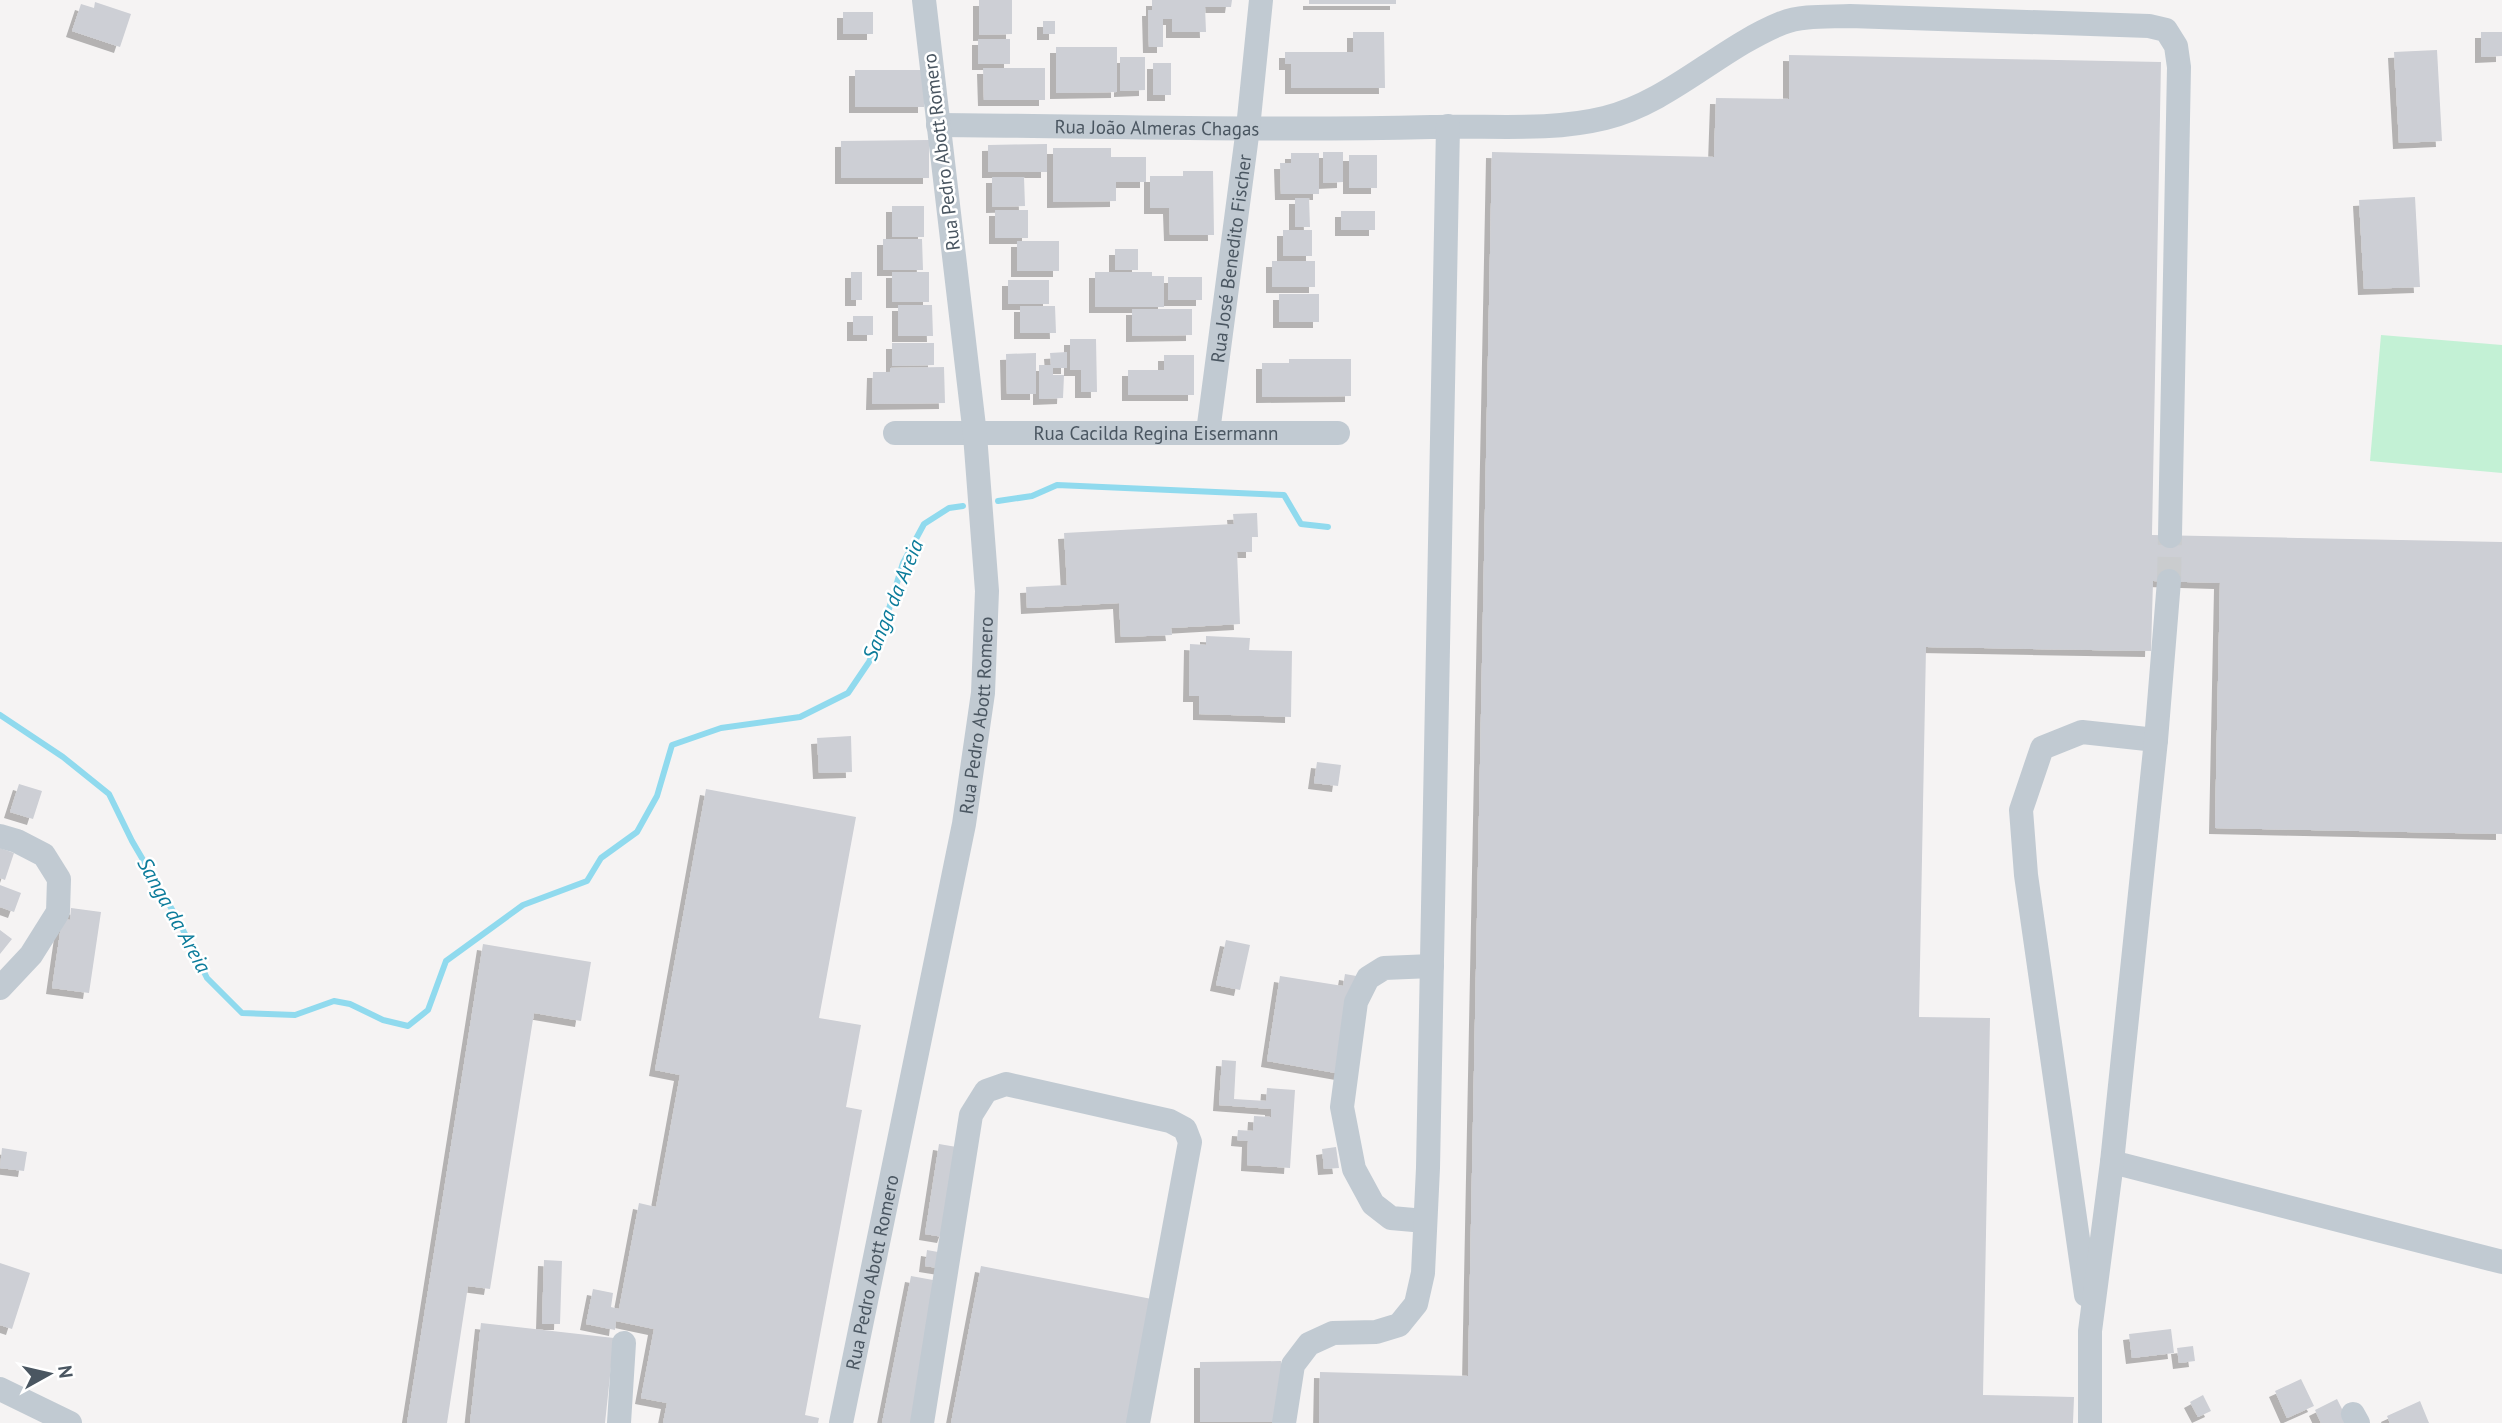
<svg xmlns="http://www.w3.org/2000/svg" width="2502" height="1423" font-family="'PT Sans',sans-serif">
	<defs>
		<filter id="shadow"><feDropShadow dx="-6" dy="6" stdDeviation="0" flood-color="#0004"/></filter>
	</defs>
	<rect width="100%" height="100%" fill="#f5f3f3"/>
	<!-- green -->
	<path fill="#c3f1d5" d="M2381 335 2502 345V473L2370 461Z"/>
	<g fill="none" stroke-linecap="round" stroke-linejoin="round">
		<!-- stream -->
		<path stroke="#90daee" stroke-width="6" d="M998 501 1032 496 1057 485 1284 495 1301 524 1328 527
			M0 715 63 757 109 794 132 841 177 918 207 978 242 1013 295 1015 334 1001 350 1004 383 1020 408 1026 428 1010 446 961 523 905 587 881 601 858 637 832 657 796 672 745 721 728 800 717 848 693 869 662 885 622 903 563 924 524 949 508 963 506"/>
	</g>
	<!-- building -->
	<path fill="#cdcfd5" filter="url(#shadow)" d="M979 0H1012V34L979 35Z
		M1152 0H1232L1231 7H1205L1206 32H1172V19H1163V47H1149L1148 10H1152Z
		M1309 0H1396V4H1309Z
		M95 2 131 14 120 47 72 31 81 4 94 8Z
		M843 12H873V34H843Z
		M1043 21H1055V34H1043Z
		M1353 32H1384L1385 88H1291V64H1285V52H1353Z
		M2481 32H2502V56L2481 57Z
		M978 39H1010V64H978Z
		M1056 47H1117V92L1056 93Z
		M2437 50 2442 141 2399 143 2394 52Z
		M1789 55 2161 62 2152 535 2502 542V834L2215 828 2220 583 2153 581 2151 651 1926 647 1919 1017 1990 1018 1983 1395 2074 1397 2073 1423H1319L1320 1372 1468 1376 1492 152 1714 157 1716 98 1789 99Z
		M1120 57H1145V90L1120 91Z
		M1153 63H1171V95H1153Z
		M983 68H1045V100H984Z
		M855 70H924V107H855Z
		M929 140V178H841V141Z
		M1047 144V172H988V145Z
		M1053 148H1111V157H1146V182H1116V201L1053 202Z
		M1323 152H1343V182L1323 183Z
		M1291 153H1319V194H1281L1280 163H1291Z
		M1349 155H1377V188H1349Z
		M1183 171H1213L1214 235H1170L1169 208H1150V176H1183Z
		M992 177H1024L1025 206 992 207Z
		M2415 197 2420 287 2364 289 2359 200Z
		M1295 198H1309L1310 227H1295Z
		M892 206H924V237H892Z
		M995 210H1028V238H995Z
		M1341 211H1375V230H1341Z
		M1283 230H1312V256H1283Z
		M883 239H922L923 270H883Z
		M1017 241H1059V271H1017Z
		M1115 249H1138V270H1115Z
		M1272 261H1315V287H1272Z
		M851 272H862V300H851Z
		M892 272H929V302H892Z
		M1095 272H1152V276H1164V307H1095Z
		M1168 277H1202V300H1168Z
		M1008 280H1049V304H1008Z
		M1279 294H1319V322H1279Z
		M898 305H932L933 336H898Z
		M1020 306H1055L1056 333H1020Z
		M1132 309H1192V335L1132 336Z
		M853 316H873V335H853Z
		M1070 339H1096L1097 392H1081V370H1070Z
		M892 343H934V365L892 366Z
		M1067 352V368H1053V375H1064L1063 398 1039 399V365H1051L1050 353Z
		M1036 353V394H1007L1006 354Z
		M1164 355H1194V395H1128V370H1164Z
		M1289 359H1351V396L1262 397V363H1289Z
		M944 367 945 403 872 404 873 372H890V368Z
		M1257 513 1258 537H1252V552H1237L1240 624 1171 628 1172 635 1121 637 1119 603 1027 608 1026 587 1067 585 1064 533 1234 524 1233 514Z
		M1206 636 1250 638 1249 650 1292 651 1291 717 1199 714V696H1189L1190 644 1206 645Z
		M851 736 852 772 819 773 817 738Z
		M1317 762 1341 765 1338 786 1314 783Z
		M19 784 42 791 33 819 10 812Z
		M706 789 856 817 819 1018 861 1025 846 1107 862 1110 805 1415 819 1418 818 1423H663L667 1403 641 1398 654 1329 616 1321 615 1330 586 1324 593 1289 613 1293 611 1307 619 1309 639 1203 656 1207 680 1075 655 1070Z
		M0 848 14 853 5 880 0 878Z
		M0 885 21 893 14 912 0 907Z
		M71 908 101 912 89 993 52 988 62 919 70 920Z
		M0 930 12 939 0 954Z
		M1226 940 1250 945 1240 990 1216 985Z
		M483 944 591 962 581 1021 534 1013 490 1289 468 1286 447 1423H407Z
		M1345 974 1362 977 1347 1075 1267 1061 1280 976 1343 986Z
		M1222 1060 1236 1061 1234 1099 1266 1101 1267 1088 1295 1090 1290 1168 1247 1165 1248 1141 1237 1140 1238 1130 1253 1131 1254 1116 1271 1117V1109L1219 1105Z
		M939 1144 974 1150 943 1237 925 1234Z
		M1336 1147 1339 1168 1324 1169 1322 1149Z
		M2 1148 27 1152 24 1171 0 1168Z
		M927 1250 949 1254 950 1270 925 1266Z
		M544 1260 562 1261 560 1324H542Z
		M0 1263 30 1273 12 1329 0 1325Z
		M981 1266 1157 1300 1134 1423H951Z
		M911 1276 933 1280 918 1423H882Z
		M481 1323 614 1338 605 1423H470Z
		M2171 1329 2174 1353 2132 1358 2129 1334Z
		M2193 1346 2195 1361 2179 1363 2177 1348Z
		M1281 1361 1282 1422H1200V1362Z
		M2301 1379 2314 1406 2287 1418 2275 1391Z
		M2203 1395 2211 1411 2198 1417 2190 1402Z
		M2337 1399 2349 1423H2321L2315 1410Z
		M2420 1401 2429 1423H2390L2387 1416Z"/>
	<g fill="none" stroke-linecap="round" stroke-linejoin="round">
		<!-- minor-tunnel -->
		<path stroke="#caccce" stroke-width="24" stroke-dasharray="24 12" stroke-linecap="butt" d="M2169 581 2170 536"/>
		<!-- minor -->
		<g stroke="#c1cad2" stroke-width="24">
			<path id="s1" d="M938 125C1102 126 1266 131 1431 127 1488 125 1548 132 1605 118 1670 102 1720 48 1782 23 1802 15 1829 17 1850 16L2149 26 2166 30 2176 46 2179 67 2170 536"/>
			<path id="s2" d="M1208 432 1248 128 1261 0"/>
			<path id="s3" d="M895 433H1338"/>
			<path d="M0 836 17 841 44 855 59 879 58 912 31 955 0 988"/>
			<path d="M2112 1162 2502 1262"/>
			<path d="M1425 1221 1391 1218 1373 1204 1354 1169 1342 1107 1356 1002 1368 978 1384 968 1432 966"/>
			<path d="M2086 1295 2026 875 2021 810 2042 748 2082 732 2156 740"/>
			<path d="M0 1389 70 1423"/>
			<path d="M2353 1414 2358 1423"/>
			<path d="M619 1423 624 1343"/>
			<path id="s4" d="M841 1423 964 824 983 693 987 591 975 435 924 0"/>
			<path d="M922 1423 971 1115 986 1091 1006 1084 1170 1121 1185 1129 1190 1142 1138 1423"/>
			<path d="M1284 1423 1293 1365 1309 1344 1333 1333 1376 1332 1399 1325 1416 1304 1423 1273 1428 1168 1448 126"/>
			<path d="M2090 1423V1331L2112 1162 2156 740 2169 581"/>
		</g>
	</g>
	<g text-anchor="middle" stroke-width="5" stroke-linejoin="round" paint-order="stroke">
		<!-- street labels -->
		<g font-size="19" fill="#4a5661" stroke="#fff">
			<text dy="7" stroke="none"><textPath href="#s1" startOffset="219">Rua João Almeras Chagas</textPath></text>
			<text transform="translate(941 152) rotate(-97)" y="7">Rua Pedro Abott Romero</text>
			<text dy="7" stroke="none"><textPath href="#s2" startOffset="175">Rua José Benedito Fischer</textPath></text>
			<text dy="7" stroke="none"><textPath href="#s3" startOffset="261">Rua Cacilda Regina Eisermann</textPath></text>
			<text dy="7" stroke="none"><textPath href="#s4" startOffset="721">Rua Pedro Abott Romero</textPath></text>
			<text dy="7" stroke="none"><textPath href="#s4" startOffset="154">Rua Pedro Abott Romero</textPath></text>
		</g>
		<!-- water labels -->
		<g font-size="21" font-style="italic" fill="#0c7c9b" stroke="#fff">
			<text transform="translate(893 600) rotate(-68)" y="7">Sanga da Areia</text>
			<text transform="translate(174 915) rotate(61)" y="7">Sanga da Areia</text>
		</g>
	</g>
	<!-- north arrow -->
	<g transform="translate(49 1374) rotate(82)" stroke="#ffffff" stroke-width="5" paint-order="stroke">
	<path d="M0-5L12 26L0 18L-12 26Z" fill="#4a5661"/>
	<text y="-10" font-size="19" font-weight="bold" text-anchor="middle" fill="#4a5661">N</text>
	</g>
</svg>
